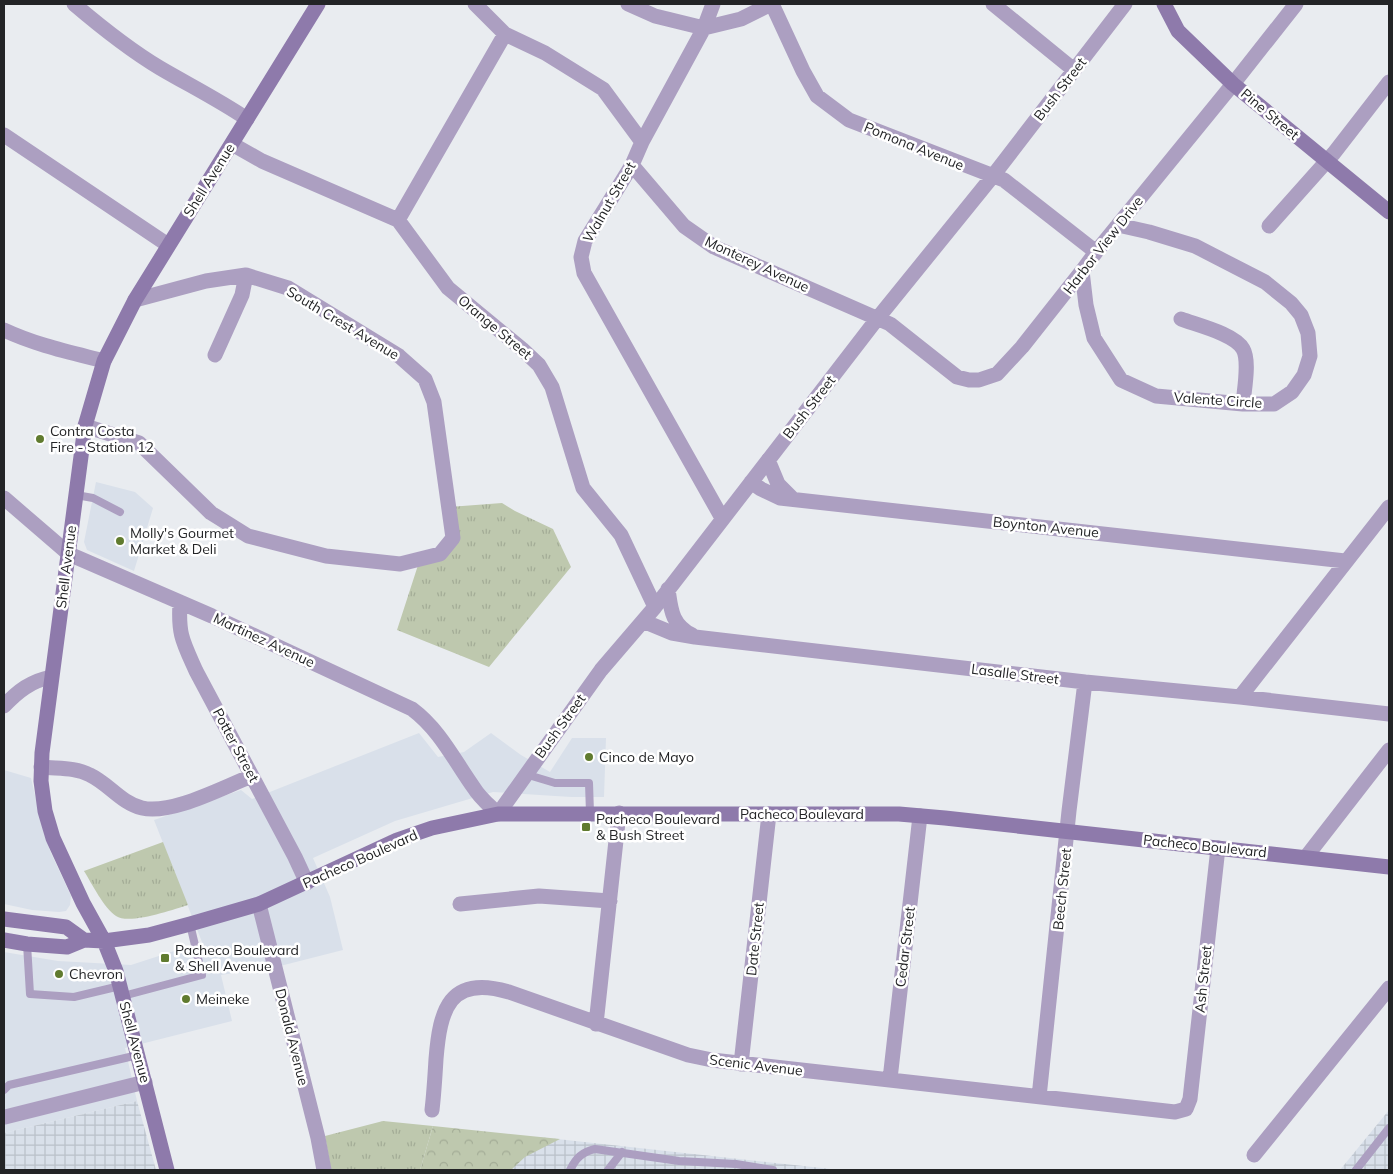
<svg xmlns="http://www.w3.org/2000/svg" width="1393" height="1174" font-family="Mulish,sans-serif">
	<defs>
		<pattern id="industrial-grid" width="8" height="8" patternUnits="userSpaceOnUse" patternTransform="scale(1.25)"><rect width="8" height="8" fill="#d9e0ea"/><path d="M0 4h8M4 0v8" fill="none" stroke="#bac0c9"/></pattern>
		<pattern id="grass-tufts" width="24" height="20" patternUnits="userSpaceOnUse" patternTransform="scale(1.25)"><rect width="24" height="20" fill="#bec8ae"/><path d="M3 7l-1-3M5 7V3M7 7l1-3M15 17l-1-3M17 17v-4M19 17l1-3" fill="none" stroke="#a3ac96"/></pattern>
		<pattern id="forest-crowns" width="20" height="18" patternUnits="userSpaceOnUse" patternTransform="scale(1.25)"><rect width="20" height="18" fill="#bec8ae"/><path d="M2 6a3 3 0 1 1 6 0M12 15a3 3 0 1 1 6 0" fill="none" stroke="#a3ac96"/></pattern>
	</defs>
	<rect width="100%" height="100%" fill="#e9ecf0"/>
	<!-- built -->
	<path fill="#d9e0ea" d="M96 482 135 492 153 508 134 571 87 550 84 542Z
		M419 733 438 757 464 752 491 733 521 755 550 772 572 738H606L604 797H571L493 792 395 821 313 858 330 897 343 950 284 965 221 975 232 1021 125 1048 137 1101 4 1133V952L58 961 131 965 202 942 154 820 241 790 252 799Z
		M4 770 31 778 44 834 51 853 71 896 70 905 66 911 59 912 32 910 4 904Z"/>
	<!-- industrial -->
	<path fill="url(#industrial-grid)" d="M137 1101 156 1170H4V1133Z
		M1389 1110V1170H1340Z
		M539 1137 840 1170H494Z"/>
	<!-- grass -->
	<path fill="url(#grass-tufts)" d="M502 503 515 511 553 529 571 567 489 667 397 630 420 559 453 538 449 507Z
		M163 842 188 905C172 910 129 925 116 916 104 908 92 884 84 871Z
		M383 1121 433 1126 420 1170H331L325 1136Z"/>
	<!-- forest -->
	<path fill="url(#forest-crowns)" d="M433 1126 560 1139 525 1157 511 1170H420Z"/>
	<g fill="none" stroke-linecap="round" stroke-linejoin="round">
		<!-- lane -->
		<path stroke="#ac9fc1" stroke-width="8" d="M76 495 93 498 120 512
			M525 774 555 783H589L590 813
			M27 944 30 994 74 997 120 986
			M123 996 202 975 190 924
			M4 1090 9 1085 138 1055
			M570 1170C576 1158 582 1152 595 1149L679 1161 736 1164 773 1170
			M608 1170 622 1152
			M1356 1170 1389 1128"/>
		<!-- street -->
		<path stroke="#ac9fc1" stroke-width="15" d="M74 4C101 27 130 50 160 68 189 85 219 100 247 119
			M475 4 505 34 545 53 603 89 642 142
			M628 4 655 16 704 28 713 4
			M772 4 803 71 817 96 849 120 1004 180 1096 252
			M993 4 1074 70
			M4 135 168 245
			M232 144 262 161 398 220 448 288 522 349 539 365 552 387 583 488 621 535 655 607
			M632 165 684 226 714 247 890 324 957 377 969 380H979L997 374 1022 347 1082 271 1096 252 1233 84 1296 4
			M398 220 505 34
			M1269 226 1334 153 1389 82
			M1082 271 1086 305 1094 338 1121 380 1156 396 1243 404H1274L1292 392 1304 375 1310 356 1308 333 1301 315 1291 303 1265 282 1195 246 1149 232 1118 225
			M1181 319C1197 325 1235 334 1243 349 1250 361 1244 390 1243 404
			M4 330C36 345 69 352 104 361
			M215 355 242 295 246 275
			M85 426 139 443 211 513 248 536 326 556 400 564 440 554 453 538 434 402 425 379 399 356 288 288 246 275 206 281 135 300
			M768 460 778 484 793 499
			M751 482 761 489 780 498 1345 561
			M4 498 69 554 212 616 412 709C440 730 454 760 474 788 480 798 490 806 498 814L601 670 655 607 877 319 992 177 1125 4
			M722 518 584 273 581 257 585 241 632 165 642 142 704 28 741 19 771 4
			M668 589C671 609 671 624 692 635
			M180 603C178 635 183 642 196 671L295 857 307 883
			M643 621 672 633 695 637 1085 682 1240 697 1389 714
			M1240 697 1389 507
			M4 706C18 691 31 681 51 677
			M41 767C58 769 75 767 90 775 109 784 121 803 142 808 172 815 223 787 252 776
			M1306 857 1389 750
			M259 904 318 1138 324 1170
			M460 904 539 896 610 901
			M596 1024 619 813
			M741 1064 769 814
			M890 1079 920 816
			M1039 1097 1069 811 1085 682
			M432 1110C434 1093 435 1076 436 1059 440 1010 449 974 509 992L688 1055 712 1060 1175 1112 1186 1109 1190 1099 1218 848
			M5 1117 145 1082
			M1254 1155 1389 988"/>
		<!-- secondary -->
		<path stroke="#8e7aab" stroke-width="15" d="M1164 4 1178 31 1233 84 1389 212
			M4 919 66 927 84 940
			M4 940 27 944 67 947 84 940 104 941 149 935 190 924 259 904 397 840 432 828 498 814H899L945 818 1389 867
			M167 1170 116 971 104 941 83 903 53 838 45 811 41 781 42 753 85 426 104 361 135 300 318 4"/>
	</g>
	<!-- markers -->
	<g fill="#607b2f" stroke="#fff" stroke-width="2">
		<circle cx="40" cy="439" r="5"/>
		<circle cx="120" cy="541" r="5"/>
		<circle cx="589" cy="757" r="5"/>
		<rect x="581" y="822" width="10" height="10" rx="2.5"/>
		<rect x="160" y="953" width="10" height="10" rx="2.5"/>
		<circle cx="59" cy="974" r="5"/>
		<circle cx="186" cy="999" r="5"/>
	</g>
	<g text-anchor="middle" stroke-width="5" stroke-linejoin="round" paint-order="stroke">
		<!-- street labels -->
		<g font-size="14" fill="#232426" stroke="#fff">
			<text transform="translate(1060 89) rotate(-52)" y="5">Bush Street</text>
			<text transform="translate(1270 114) rotate(40)" y="5">Pine Street</text>
			<text transform="translate(914 146) rotate(22)" y="5">Pomona Avenue</text>
			<text transform="translate(209 180) rotate(-58)" y="5">Shell Avenue</text>
			<text transform="translate(609 202) rotate(-60)" y="5">Walnut Street</text>
			<text transform="translate(1103 245) rotate(-52)" y="5">Harbor View Drive</text>
			<text transform="translate(757 264) rotate(25)" y="5">Monterey Avenue</text>
			<text transform="translate(343 323) rotate(31)" y="5">South Crest Avenue</text>
			<text transform="translate(495 327) rotate(40)" y="5">Orange Street</text>
			<text transform="translate(1218 400) rotate(4)" y="5">Valente Circle</text>
			<text transform="translate(809 407) rotate(-52)" y="5">Bush Street</text>
			<text transform="translate(1046 527) rotate(6)" y="5">Boynton Avenue</text>
			<text transform="translate(66 567) rotate(-83)" y="5">Shell Avenue</text>
			<text transform="translate(264 640) rotate(25)" y="5">Martinez Avenue</text>
			<text transform="translate(1015 674) rotate(7)" y="5">Lasalle Street</text>
			<text transform="translate(560 726) rotate(-54)" y="5">Bush Street</text>
			<text transform="translate(236 745) rotate(62)" y="5">Potter Street</text>
			<text x="802" y="819">Pacheco Boulevard</text>
			<text transform="translate(1205 846) rotate(6)" y="5">Pacheco Boulevard</text>
			<text transform="translate(360 859) rotate(-24)" y="5">Pacheco Boulevard</text>
			<text transform="translate(1062 889) rotate(-84)" y="5">Beech Street</text>
			<text transform="translate(755 939) rotate(-84)" y="5">Date Street</text>
			<text transform="translate(905 947) rotate(-83)" y="5">Cedar Street</text>
			<text transform="translate(1203 979) rotate(-84)" y="5">Ash Street</text>
			<text transform="translate(292 1037) rotate(76)" y="5">Donald Avenue</text>
			<text transform="translate(135 1042) rotate(75)" y="5">Shell Avenue</text>
			<text transform="translate(756 1065) rotate(7)" y="5">Scenic Avenue</text>
		</g>
		<!-- poi labels -->
		<g font-size="14" fill="#232426" stroke="#fff" text-anchor="start">
			<text x="50" y="436">Contra Costa<tspan x="50" dy="16">Fire - Station 12</tspan></text>
			<text x="130" y="538">Molly's Gourmet<tspan x="130" dy="16">Market &amp; Deli</tspan></text>
			<text x="599" y="762">Cinco de Mayo</text>
			<text x="596" y="824">Pacheco Boulevard<tspan x="596" dy="16">&amp; Bush Street</tspan></text>
			<text x="175" y="955">Pacheco Boulevard<tspan x="175" dy="16">&amp; Shell Avenue</tspan></text>
			<text x="69" y="979">Chevron</text>
			<text x="196" y="1004">Meineke</text>
		</g>
	</g>
	<!-- border -->
	<rect width="1393" height="1174" fill="none" stroke="#232426" stroke-width="10"/>
</svg>
